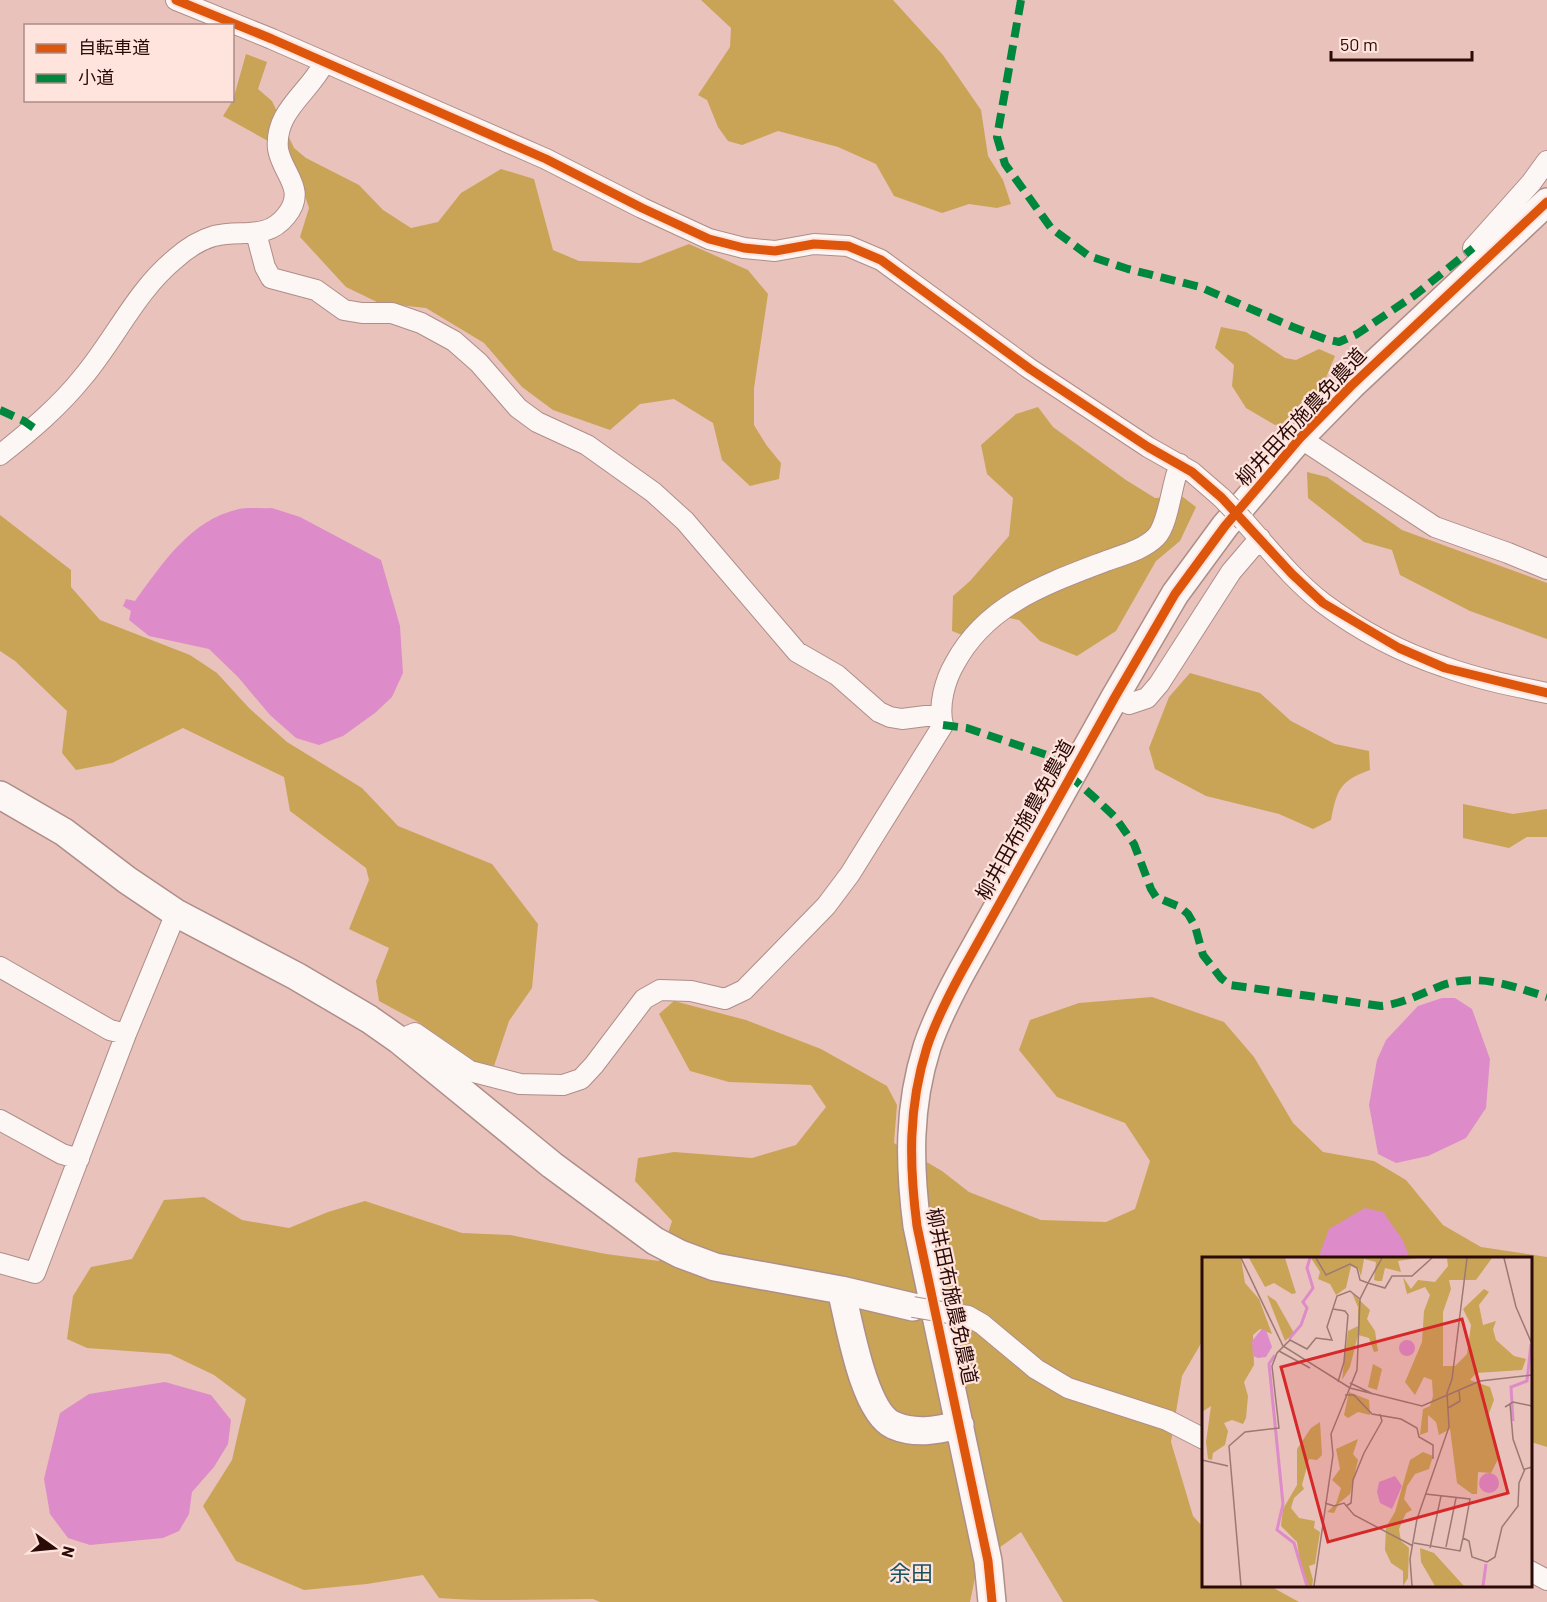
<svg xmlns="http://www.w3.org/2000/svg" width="1547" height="1602" font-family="Barlow,'Noto Sans JP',sans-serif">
	<rect width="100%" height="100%" fill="#e9c2bb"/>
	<!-- forest -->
	<path fill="#c9a457" d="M701 0H893L943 55 981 110 988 156 1003 180 1011 204 997 208 969 204 942 213 894 196 876 164 838 147 778 131 742 145 728 141 718 127 707 100 698 95 730 47 731 28Z
		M246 54 267 62 258 89 272 101 294 148 306 158 359 185 383 210 411 228 438 222 461 193 501 169 534 179 553 250 579 261 640 263 689 244 748 270 768 294 754 388V425L767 446 781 463 779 479 750 486 722 460 713 423 674 399 640 404 610 430 553 410 522 387 484 343 426 308 379 303 346 287 300 237 309 208 298 175 268 141 223 116 233 100Z
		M1221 327 1246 332 1285 358 1296 360 1319 349 1335 356 1323 385 1303 419 1275 425 1246 408 1232 386 1234 365 1215 348Z
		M1038 407 1053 427 1126 480 1155 498 1183 497 1196 507 1180 541 1156 561 1116 631 1077 656 1040 641 1019 620 988 614 962 635 952 631 953 596 970 581 1009 536 1013 498 987 474 981 445 1016 414Z
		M1307 472 1327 477 1402 530 1547 583V639L1470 611 1400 575 1392 550 1364 542 1308 498Z
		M0 515 71 570V587L100 620 190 655 217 673 249 708 287 742 362 788 398 826 492 864 538 924 532 988 509 1021 494 1066 476 1062 418 1022 379 1001 376 981 389 948 349 929 369 880 366 868 290 811 284 777 183 728 112 763 76 770 62 753 67 711 15 661 0 651Z
		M1190 673 1260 693 1291 721 1335 744 1369 751 1370 770C1340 781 1337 789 1331 820L1313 829 1279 814 1206 796 1155 769 1149 748 1169 697Z
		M1463 804 1513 814 1547 809V837H1527L1509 848 1463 838Z
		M1152 997 1224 1022 1254 1057 1293 1123 1323 1152 1374 1161 1406 1180 1443 1225 1481 1247 1547 1257V1447L1531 1442 1530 1258H1204L1203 1340 1182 1376 1171 1442 1193 1516 1203 1527 1204 1586H1270L1299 1602H1063L1021 1532 978 1563 970 1602H600L593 1599C541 1599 491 1602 439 1598L423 1575 367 1584 304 1590 236 1561 203 1506 232 1460 246 1399 214 1375 170 1354 87 1348 67 1339 73 1296 91 1267 132 1259 164 1200 204 1197 242 1220 289 1228 328 1212 365 1201 462 1233 510 1235 606 1254 659 1261 672 1221 635 1181 638 1158 674 1152 752 1158 796 1145 826 1107 811 1085 729 1082 690 1071 659 1014 674 1001 746 1020 821 1049 887 1086 897 1105 894 1143 942 1171 969 1192 1041 1220 1106 1222 1135 1209 1150 1161 1125 1123 1057 1097 1019 1050 1030 1020 1079 1003Z"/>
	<!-- water -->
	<path fill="#dd8cc9" d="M272 508 300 517 381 560 400 626 403 673 392 697 375 713 343 736 319 745 296 738 270 715 238 677 209 649 149 636 129 620 131 611 123 606 126 599 135 601C163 563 190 520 239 509 249 507 261 509 272 508Z
		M1442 998H1455L1472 1009 1490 1059 1486 1108 1466 1138 1428 1156 1396 1163 1378 1154 1369 1105 1377 1060 1386 1040 1418 1006Z
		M1365 1208 1383 1212 1402 1239 1410 1258H1321L1319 1256 1329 1229Z
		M165 1382 211 1395 231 1420 228 1444 214 1467 192 1492 189 1514 179 1531 163 1538 90 1545 68 1538 50 1514 44 1479 60 1413 89 1394Z"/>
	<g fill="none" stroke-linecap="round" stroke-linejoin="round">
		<defs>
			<path id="street" d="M176 0 272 39 546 159 642 208 709 239 744 248 775 251 814 244 848 246 881 260 1030 369 1148 447 1192 472 1222 498
				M256 233 265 267 271 278 316 290 344 310 362 313H392L421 323 454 341 479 363 518 408 537 422 587 445 653 492 685 521 797 652 837 675 879 712 890 717 902 719 941 714
				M1486 260 1473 248 1531 183 1547 161
				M1300 438 1435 527 1508 553 1547 569
				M0 455C29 432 59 407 83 377 115 339 136 291 175 259 186 249 200 240 214 236 241 229 266 241 286 216 308 189 282 174 278 149 274 111 310 92 324 63
				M1244 521C1269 549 1293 580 1323 603 1359 630 1403 653 1445 667 1478 679 1513 686 1547 693
				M1115 697 1129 704 1147 698 1159 684 1231 572 1260 538
				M0 967 110 1030 126 1034
				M399 1040 415 1033 470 1071 520 1084 563 1085 581 1079 594 1065 644 999 660 990 691 991 725 999 744 990 826 906 850 874 943 725C938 705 945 680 955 663 987 604 1046 584 1106 561 1122 555 1143 550 1156 537 1169 524 1171 484 1180 464
				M0 1120 62 1154 79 1159
				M0 1263 35 1273 126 1034 176 913
				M948 1313 968 1316 982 1324 1036 1369 1068 1388 1167 1420 1204 1439
				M1530 1571 1547 1580"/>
			<path id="secondary" d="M0 795 64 832 127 880 176 913 296 976 369 1019 399 1040 552 1165 655 1241 680 1254 715 1267 841 1290 913 1307
				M841 1290C849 1321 863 1411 893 1425 916 1435 937 1430 960 1425
				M992 1602 988 1561 917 1226C909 1164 908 1107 927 1047 936 1020 949 995 962 971L1115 697 1175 594 1225 526 1300 438 1351 386 1547 202"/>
		</defs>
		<!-- street casing -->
		<use href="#street" stroke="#ae8e88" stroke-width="22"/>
		<!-- secondary casing -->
		<use href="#secondary" stroke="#ae8e88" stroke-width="30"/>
		<!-- street -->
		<use href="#street" stroke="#fcf6f5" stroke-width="20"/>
		<!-- secondary -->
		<use href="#secondary" stroke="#fcf6f5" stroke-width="27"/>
		<defs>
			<path id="street-bridge" d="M1222 498 1244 521
				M913 1307 948 1313"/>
		</defs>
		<!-- street-bridge casing -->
		<use href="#street-bridge" stroke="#ae8e88" stroke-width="22" stroke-linecap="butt"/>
		<!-- street-bridge -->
		<use href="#street-bridge" stroke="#fcf6f5" stroke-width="20"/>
		<!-- quiet -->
		<path stroke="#00873e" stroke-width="8" stroke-dasharray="15 8" stroke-linecap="butt" d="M1021 0 997 137 1005 164 1051 228 1089 256 1128 269 1200 287 1293 327 1325 339 1339 342 1357 334 1415 295 1473 248
			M0 410 24 421 34 428
			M943 725 967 728 1047 755 1096 799 1115 817 1134 844 1151 889 1156 897 1180 907 1188 914 1195 926 1203 955 1221 978 1230 985 1381 1006C1403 1004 1422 993 1443 985 1479 973 1512 986 1547 997"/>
		<defs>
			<path id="cycleway" d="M176 0 272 39 546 159 642 208 709 239 744 248 775 251 814 244 848 246 881 260 1030 369 1148 447 1192 472 1222 498 1292 574 1323 603 1399 648 1445 668 1547 693
				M992 1602 988 1561 917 1226C909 1164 908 1107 927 1047 936 1020 949 995 962 971L1115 697 1175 594 1225 526 1300 438 1351 386 1547 202"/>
		</defs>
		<!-- cycleway casing -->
		<use href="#cycleway" stroke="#ffe3dd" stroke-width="13"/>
		<!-- cycleway -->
		<use href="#cycleway" stroke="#de550c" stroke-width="9"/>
	</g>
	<g text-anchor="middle" stroke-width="4.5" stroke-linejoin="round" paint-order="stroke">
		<!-- street labels -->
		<g font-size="20" fill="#2a0b07" stroke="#ffe3dd">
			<text transform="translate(1301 417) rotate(-47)" y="7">柳井田布施農免農道</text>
			<text transform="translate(1025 820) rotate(-61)" y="7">柳井田布施農免農道</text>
			<text transform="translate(952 1296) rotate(78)" y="7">柳井田布施農免農道</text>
		</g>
		<!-- quarter labels -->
		<g font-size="22" fill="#19525c" stroke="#ffe3dd">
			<text x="911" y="1581">余田</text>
		</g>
	</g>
	<!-- overview -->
	<g transform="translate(1202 1257)">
		<rect width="330" height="330" fill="#e9c2bb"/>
		<path d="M0 1H39L43 26 57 42 70 77 58 72 51 78 52 108 42 125 46 139 44 161 41 167 30 163 22 166 26 174 23 188 11 196 10 203 6 202 4 185 9 149 0 155ZM47 1H83L94 36 90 37 72 26 63 30ZM109 1H216L196 4 199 15 183 11 180 24H176L172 23 174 5 162 2 159 19 156 11 149 9 144 31 134 38 128 27 116 22 118 15ZM245 1H290L274 23H247L249 32 241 55V109H253L265 97 269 68 261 52 282 32 287 35 277 48 281 68 294 64 291 72 294 83 312 99 324 102 320 113 274 116 268 123 288 130 292 143 286 159 296 202 289 216 276 215 275 237H270L255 226 248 172 237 178 234 165 226 158V175L218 178 221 152 228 149 231 139 230 123 222 120 213 138 203 125 220 85 222 54 228 38 223 30 205 37 201 20 209 32 216 23 233 25 246 9ZM150 36 168 53 165 62 173 74 176 94 172 95 167 81 156 78 148 110 140 123 146 74 156 69V50ZM65 38 74 44 92 76 83 84ZM171 107 180 112 175 133 166 130ZM147 135 167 143 168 158 156 155 146 161 142 158ZM118 165 120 198 115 203 107 202 100 228 102 232 92 241 89 251 97 261 113 264 112 271 118 275 113 307 107 309 111 323 110 329H107L100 317 95 285 79 269 81 252 95 228V192L109 171ZM156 182 151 197 156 203 148 237 137 246 132 256 125 255 134 247 139 231 130 223 138 212 134 192ZM221 195 231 199 227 212 213 217 205 229 202 242 210 253 204 256 197 272 199 284 207 291 206 321 201 329V314L189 306 183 293 184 270 193 255 208 203ZM218 291 232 296 262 329H233L219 305Z" fill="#c9a457"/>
		<path d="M59 73H64L70 90 64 100 56 101 51 99 50 84ZM197 91a8 8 0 1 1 16 0a8 8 0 1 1-16 0ZM277 226a10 10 0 1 1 20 0a10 10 0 1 1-20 0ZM193 219 200 229 190 252 178 246 175 235 177 225Z" fill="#dd8cc9"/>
		<path fill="none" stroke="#dd8cc9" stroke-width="3" d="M87 82 99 68 105 51 101 45 111 31 105 11 108 1M73 98 67 107 81 247 75 273 92 286 105 329M311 164 309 130 325 124 329 87M281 329 284 307"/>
		<path fill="none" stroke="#9d7973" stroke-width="1.5" d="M39 1 81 89 148 131 220 149 278 124 330 118M180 1 166 26 183 31 190 19H210L230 1M302 1 314 50 330 87M131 52 143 54 146 58 142 105 136 125M77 94 108 111M148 126 171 137M143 138H152L170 157 199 162 215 171 217 180 231 188V202M308 147 311 182 322 213M303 150 311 145 330 149M246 151 258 144 257 133M0 203 26 209M123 246 132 249 142 246 152 258 211 289M144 249 149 246 151 223 162 196 180 164 178 157M261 281 267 284 270 300 285 305 293 300 300 270 316 249 317 226 323 212 330 210M212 286 258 294 261 281 268 242 223 237M244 290 254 241M228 291 239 239M39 329 27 189 43 175 77 171 70 109 75 96 88 83 105 92 114 81 130 83 125 70 135 39 148 34 158 42M112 329 131 198 129 177 155 113 158 42 166 26 158 23 155 11 148 7 124 18 114 1M210 329 208 302 215 262 247 170 245 136 250 122 265 1"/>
		<path fill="#d62828" fill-opacity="0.15" stroke="#d62828" stroke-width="3" d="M260 62 306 236 126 285 79 110Z"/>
		<rect width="330" height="330" fill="none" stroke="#2a0b07" stroke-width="3"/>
	</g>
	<!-- legend -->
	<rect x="24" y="24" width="210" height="78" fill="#ffe3dd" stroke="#aa8d87" stroke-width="1.5"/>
	<rect x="36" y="44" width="30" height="9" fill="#de550c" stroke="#aa8d87" stroke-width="1.5"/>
	<text x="78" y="54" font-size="18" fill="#2a0b07">自転車道</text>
	<rect x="36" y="74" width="30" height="9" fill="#00873e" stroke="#aa8d87" stroke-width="1.5"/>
	<text x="78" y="84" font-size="18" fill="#2a0b07">小道</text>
	<!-- north arrow -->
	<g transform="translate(54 1548) rotate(105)" stroke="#ffe3dd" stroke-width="4.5" paint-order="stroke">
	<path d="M0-4.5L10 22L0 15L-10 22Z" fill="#2a0b07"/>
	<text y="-9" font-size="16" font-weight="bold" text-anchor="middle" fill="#2a0b07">N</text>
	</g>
	<!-- scale -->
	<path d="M1331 51v9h141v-9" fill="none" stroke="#2a0b07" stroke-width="3"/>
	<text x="1340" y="51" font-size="18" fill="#2a0b07" stroke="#ffe3dd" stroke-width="4.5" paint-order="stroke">50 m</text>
</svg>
